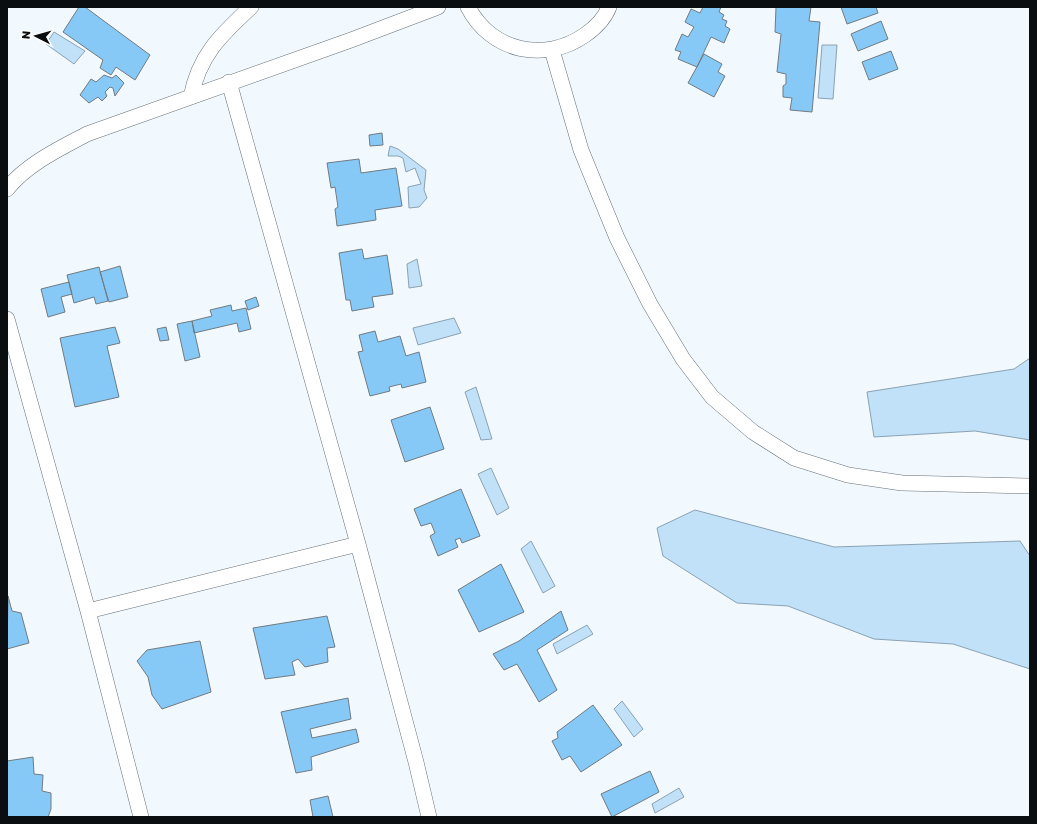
<svg xmlns="http://www.w3.org/2000/svg" width="1037" height="824" font-family="'Golos Text',sans-serif">
	<rect width="100%" height="100%" fill="#f1f8fe"/>
	<!-- water -->
	<path fill="#c1e1f8" stroke="#8aa2b3" d="M54 32 85 51 74 64 46 44Z
		M822 45H837L833 99 818 98Z
		M390 146 398 149 426 170 424 190 427 198 419 207 409 208 408 187 421 184 415 168 406 172 403 158 398 156H388Z
		M417 259 422 286 409 288 407 264Z
		M454 318 461 333 418 345 413 328Z
		M1030 358V440L975 431 874 437 867 392 1014 369Z
		M476 387 492 439 481 440 465 392Z
		M491 468 509 508 497 515 478 474Z
		M695 510 834 547 1020 541 1030 556V669L953 644 874 639 788 606 737 603 663 556 657 528Z
		M531 541 555 586 543 593 521 549Z
		M587 625 593 634 557 654 553 644Z
		M622 701 643 729 634 737 614 709Z
		M679 788 684 797 655 813 652 804Z"/>
	<!-- building -->
	<path fill="#87c9f6" stroke="#707b82" d="M79 7H85L150 55 135 80 116 67 111 75 100 68 103 60 63 32Z
		M703 7H721L719 12 724 15 722 19 727 21 725 26 730 29 724 43 711 37 697 67 678 59 681 52 675 50 682 34 688 37 694 27 685 22 691 9 700 13Z
		M776 7H811L809 21 820 22 812 112 790 110 792 98 783 97V86L786 84V74L777 72 781 34 775 32Z
		M841 7H876L878 13 847 24Z
		M881 21 888 39 858 51 851 34Z
		M891 51 898 69 869 80 862 62Z
		M704 54 722 64 718 72 725 76 714 97 688 83Z
		M104 75 112 78 116 75 124 83 115 96 113 88 110 87 105 92 107 96 102 101 98 97 89 103 80 95 91 79 96 82Z
		M382 133 383 145 370 146 369 135Z
		M359 159 361 173 396 168 402 206 375 210 376 220 337 226 335 209 338 207 335 187 331 188 327 163Z
		M362 249 364 259 387 255 393 294 372 297 374 307 352 311 350 300H346L339 253Z
		M120 266 128 297 109 302 100 272Z
		M99 267 108 301 96 304 94 297 74 303 67 275Z
		M69 282 72 294 61 297 65 312 48 317 41 289Z
		M256 297 259 306 248 310 245 301Z
		M231 305 232 311 246 308 251 329 239 332 237 323 194 333 192 321 212 316 210 310Z
		M192 321 200 357 185 361 177 324Z
		M115 327 120 343 107 346 119 397 75 407 60 338Z
		M166 327 169 340 160 341 157 329Z
		M375 331 378 342 400 336 406 356 419 352 426 382 402 388 401 384 389 387 390 391 370 396 358 352 363 351 359 335Z
		M430 407 444 449 405 462 391 420Z
		M461 489 480 536 462 543 460 538 455 540 458 547 438 556 430 536 435 533 431 523 421 526 414 509Z
		M501 564 524 612 479 632 458 590Z
		M8 596 12 611 21 613 29 643 7 649Z
		M561 611 568 630 537 650 557 690 539 702 517 664 504 670 493 654 519 641Z
		M327 616 335 647 327 648 328 662 305 667 298 659 292 662 295 675 265 679 253 628Z
		M200 641 211 692 162 709 152 695 148 677 137 661 147 650Z
		M348 698 351 719 310 729 312 738 356 729 359 742 311 757 312 770 296 773 281 712Z
		M593 705 622 745 581 772 570 756 562 760 552 741 558 738 557 732Z
		M33 757 34 774 43 775 42 791 51 793V809L48 817H7V761Z
		M650 771 659 792 612 817 601 794Z
		M328 796 333 817H313L310 800Z"/>
	<g fill="none" stroke-linecap="round" stroke-linejoin="round">
		<defs>
			<path id="street" d="M468 7C491 52 545 63 585 35 595 28 605 18 609 7
				M552 50 581 150 617 238 650 304 683 359 712 397 753 432 794 458 848 475 902 483 1030 486
				M229 82 358 544 416 762 429 817
				M191 97C199 55 221 35 251 7
				M7 189C27 164 59 149 87 134L351 40 438 7
				M7 319 88 611 141 817
				M88 611 358 544"/>
		</defs>
		<!-- street casing -->
		<use href="#street" stroke="#677179" stroke-width="16"/>
		<!-- street -->
		<use href="#street" stroke="#fff" stroke-width="15"/>
	</g>
	<!-- border -->
	<rect width="1037" height="824" fill="none" stroke="#0a0e11" stroke-width="16"/>
	<!-- north arrow -->
	<g transform="translate(36 36) rotate(276)" stroke="#ffffff" stroke-width="3" paint-order="stroke">
	<path d="M0-3L7 15L0 10L-7 15Z" fill="#0a0e11"/>
	<text y="-6" font-size="11" font-weight="bold" text-anchor="middle" fill="#0a0e11">N</text>
	</g>
</svg>
